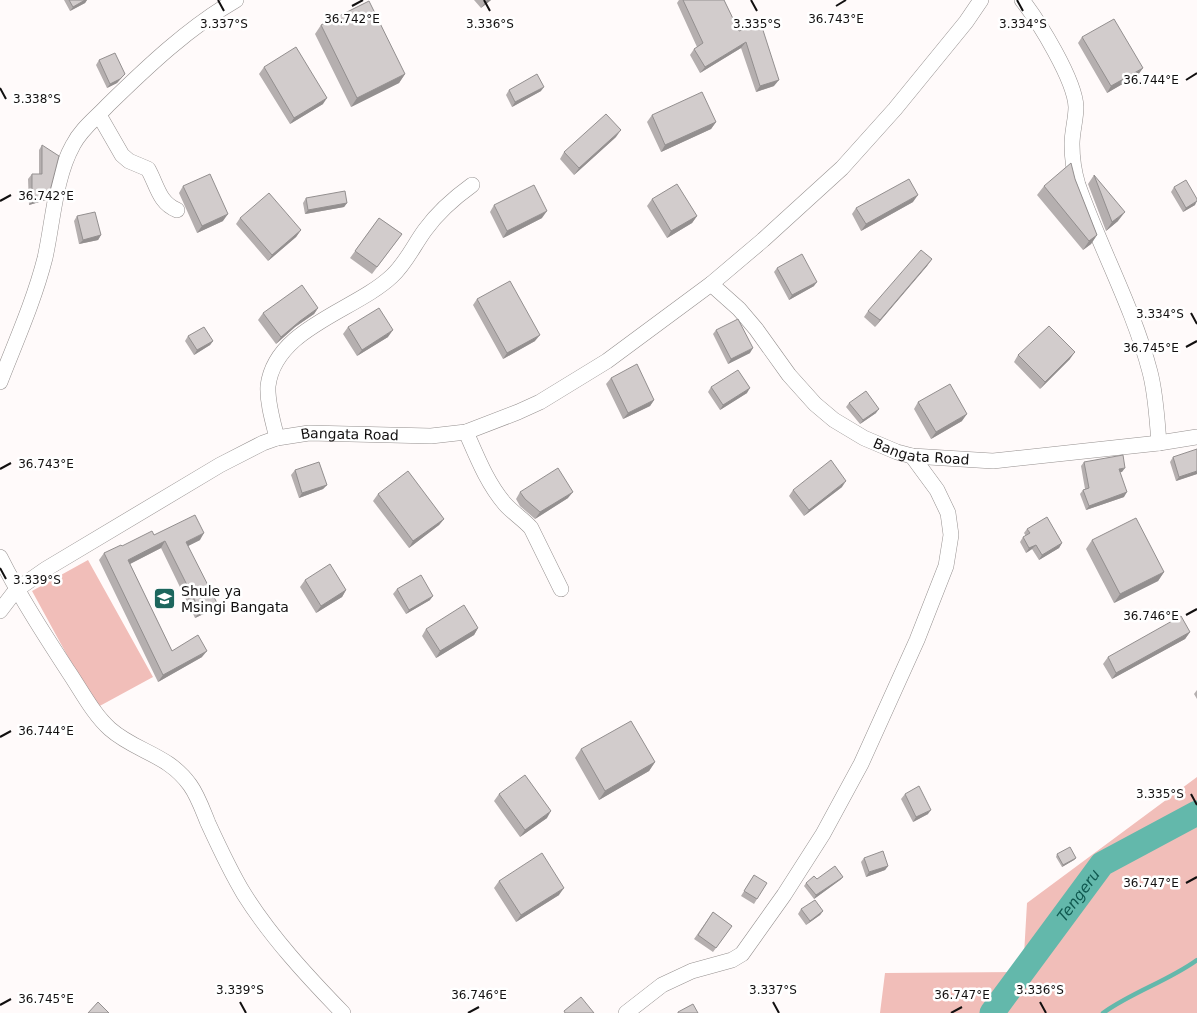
<svg xmlns="http://www.w3.org/2000/svg" width="1197" height="1013" font-family="'DejaVu Sans',sans-serif">
	<rect width="100%" height="100%" fill="#fffafa"/>
	<!-- green -->
	<path fill="#f1beb9" d="M88 560 153 677 96 708 32 591Z
		M1197 777V1013H880L885 973 1023 972 1027 903Z"/>
	<g fill="none" stroke-linecap="round" stroke-linejoin="round">
		<!-- stream -->
		<path stroke="#63b8ab" stroke-width="4.5" d="M1103 1013C1132 992 1168 981 1197 960"/>
		<!-- river -->
		<path stroke="#63b8ab" stroke-width="25" id="s1" d="M992 1013 1102 864 1197 813"/>
		<defs>
			<g id="street">
				<path d="M1022 0C1039 22 1075 80 1076 107 1076 119 1072 132 1072 144 1072 159 1074 172 1078 185 1100 248 1133 307 1150 372 1156 395 1157 420 1159 443"/>
				<path d="M99 115 122 155 129 161 148 169C157 185 159 203 177 210"/>
				<path id="s2" d="M711 284 739 309 756 329 789 375 815 404 834 420 864 438 897 452 912 456 993 461 1159 443 1197 437"/>
				<path d="M0 382C16 341 34 301 45 258 53 222 55 177 73 145 81 129 96 118 108 105 147 67 189 27 236 0"/>
				<path d="M466 432C477 457 487 483 505 504 513 513 523 519 531 528L561 589"/>
				<path d="M277 438C273 422 267 402 268 386 275 328 355 311 392 276 406 263 414 245 425 230 438 212 454 198 472 185"/>
				<path d="M0 557C20 597 44 634 68 671 81 690 93 714 110 729 136 752 168 754 190 785 198 796 203 811 208 823 219 847 230 871 244 894 271 937 307 976 343 1013"/>
				<path id="s3" d="M0 611 16 590 46 569 220 465 263 443 277 438 309 433 431 436 466 432 518 412 540 402 607 361 711 284 763 240 842 168 895 109 966 22 981 0"/>
				<path d="M626 1013 662 985 692 971 732 960 742 954 784 895 823 834 861 764 917 640 946 566 951 535 948 513 937 490 912 456"/>
			</g>
		</defs>
		<!-- street casing -->
		<use href="#street" stroke="#95908f" stroke-width="16"/>
		<!-- street -->
		<use href="#street" stroke="#fff" stroke-width="15"/>
	</g>
	<!-- wall -->
	<path fill="#b5afaf" d="M64 0H87L85 3 70 11Z
		M474 0H491L481 8Z
		M679 0H724L739 31 774 86 756 92 741 48 700 73 690 55 694 49 697 47 677 3Z
		M321 25 405 74 399 83 351 107 315 34Z
		M1082 37 1138 75 1107 93 1078 43Z
		M99 60 125 74 117 83 107 88 96 65Z
		M264 67 323 104 290 124 259 74Z
		M509 90 541 91 512 107 506 95Z
		M652 115 716 122 711 129 661 152 647 122Z
		M616 137 574 175 560 159 564 152Z
		M42 145 49 195 46 200 29 205 28 179 32 174H39V150Z
		M1094 175 1118 221 1106 231 1088 184Z
		M1075 179 1097 235 1091 244 1083 250 1037 195 1044 186Z
		M183 186 223 221 197 233 179 193Z
		M1174 187 1195 205 1183 212 1171 192Z
		M306 198 347 203 344 207 305 214 303 203Z
		M652 199 697 216 692 223 667 238 647 206Z
		M913 202 861 231 852 214 856 208Z
		M494 205 542 218 503 238 490 212Z
		M77 216 101 235 98 240 79 244 74 221Z
		M240 218 301 230 296 237 268 261 236 224Z
		M379 218 402 234 372 274 350 258Z
		M932 259 927 266 875 327 864 317 868 311Z
		M777 268 814 286 789 300 774 272Z
		M477 299 535 341 503 359 473 305Z
		M318 308 314 314 295 327 276 344 258 320 263 313Z
		M348 327 388 337 357 356 343 334Z
		M716 330 750 353 728 364 713 334Z
		M188 336 213 341 210 345 194 355 185 341Z
		M1018 355 1070 359 1040 389 1014 362Z
		M611 378 654 400 650 406 623 419 606 384Z
		M711 387 747 393 720 410 708 392Z
		M918 402 962 421 931 439 914 409Z
		M849 403 876 413 860 424 846 407Z
		M1173 457 1197 474 1176 481 1170 462Z
		M1084 462 1122 472H1120L1124 497 1086 510 1080 494 1083 490 1085 489 1081 466Z
		M295 470 327 485 323 489 299 498 291 475Z
		M842 487 804 516 789 496 793 490Z
		M520 492 568 498 535 519 520 506 516 499Z
		M378 494 444 519 439 525 409 548 373 501Z
		M1027 529 1062 543 1059 548 1039 560 1032 549 1026 553 1020 542 1023 537 1026 536 1024 533Z
		M154 535 200 540 188 546 212 610 195 618 161 548 130 564 172 651 202 657 158 682 99 560 104 553Z
		M1092 540 1164 572 1158 581 1114 603 1086 549Z
		M305 580 346 590 342 597 316 613 300 587Z
		M397 589 430 600 406 614 393 594Z
		M478 628 474 635 436 658 422 636 426 629Z
		M1190 632 1185 639 1112 679 1103 664 1108 657Z
		M1197 690V699L1194 694Z
		M581 749 655 762 649 771 599 800 575 758Z
		M499 794 547 818 520 837 494 801Z
		M905 794 928 814 913 822 901 799Z
		M1057 854 1076 858 1074 860 1062 867 1056 857Z
		M864 858 888 866 885 870 866 877 861 862Z
		M754 875 757 899 754 904 741 896Z
		M843 877 840 880 814 899 804 886 806 883 817 879Z
		M499 881 559 895 516 922 494 888Z
		M801 909 823 911 820 915 806 925 798 914Z
		M713 912 732 926 713 952 694 939Z"/>
	<!-- shaded-wall -->
	<path fill="#938f8f" d="M85 0H87L85 3 70 11 73 7Z
		M487 0H491L481 8Z
		M746 42 741 48 700 73 705 67Z
		M1143 68 1138 75 1107 93 1111 86Z
		M125 74 117 83 107 88 110 84Z
		M405 74 399 83 351 107 357 98Z
		M779 80 774 86 756 92 760 86Z
		M544 87 541 91 512 107 515 102Z
		M327 98 323 104 290 124 294 118Z
		M716 122 711 129 661 152 665 145Z
		M621 130 616 137 574 175 579 168Z
		M49 195 46 200 29 205 32 200Z
		M918 195 913 202 861 231 866 224Z
		M1197 201 1195 205 1183 212 1186 208Z
		M347 203 344 207 305 214 308 210Z
		M547 211 542 218 503 238 507 231Z
		M1125 212 1118 221 1106 231 1112 222Z
		M228 214 223 221 197 233 202 226Z
		M697 216 692 223 667 238 671 231Z
		M301 230 296 237 268 261 272 255Z
		M101 235 98 240 79 244 83 240Z
		M1097 235 1091 244 1083 250 1089 241Z
		M932 259 927 266 875 327 880 320Z
		M817 282 814 286 789 300 792 295Z
		M318 308 314 314 295 327 276 344 281 337 300 321Z
		M393 330 388 337 357 356 362 350Z
		M540 335 535 341 503 359 507 353Z
		M213 341 210 345 194 355 197 350Z
		M753 348 750 353 728 364 731 359Z
		M1075 352 1070 359 1040 389 1045 382Z
		M750 388 747 393 720 410 723 405Z
		M654 400 650 406 623 419 628 413Z
		M879 409 876 413 860 424 863 420Z
		M967 414 962 421 931 439 936 432Z
		M1125 468 1122 472 1116 473 1119 469Z
		M1197 471V474L1176 481 1179 477Z
		M846 481 842 487 804 516 809 510Z
		M327 485 323 489 299 498 302 493Z
		M573 492 568 498 535 519 540 512Z
		M1127 492 1124 497 1086 510 1089 506Z
		M444 519 439 525 409 548 413 541Z
		M204 533 200 540 182 549 186 542Z
		M165 541 161 548 124 567 128 560Z
		M1062 543 1059 548 1039 560 1042 555Z
		M1036 545 1032 549 1026 553 1029 548Z
		M1164 572 1158 581 1114 603 1120 594Z
		M346 590 342 597 316 613 321 606Z
		M433 596 430 600 406 614 409 610Z
		M217 603 212 610 195 618 200 611Z
		M478 628 474 635 436 658 440 651Z
		M1190 632 1185 639 1112 679 1116 673Z
		M207 651 202 657 158 682 163 675Z
		M655 762 649 771 599 800 605 791Z
		M931 810 928 814 913 822 916 817Z
		M551 811 547 818 520 837 525 830Z
		M1076 858 1074 860 1062 867 1063 865Z
		M888 866 885 870 866 877 869 872Z
		M843 877 840 880 814 899 816 895Z
		M564 888 559 895 516 922 521 915Z
		M823 911 820 915 806 925 810 921Z"/>
	<!-- building -->
	<path fill="#d2cccc" stroke="#938f8f" d="M69 0H85L73 7Z
		M683 0H724L739 31 761 24 779 80 760 86 746 42 705 67 694 49 703 43Z
		M369 1 405 74 357 98 321 25Z
		M1114 19 1143 68 1111 86 1082 37Z
		M296 47 327 98 294 118 264 67Z
		M115 53 125 74 120 79 110 84 99 60Z
		M537 74 544 87 515 102 509 90Z
		M702 92 716 122 665 145 652 115Z
		M606 114 621 130 579 168 564 152Z
		M42 145 59 156 49 195 32 200V174H42Z
		M1071 163 1075 179 1097 235 1089 241 1044 186Z
		M210 174 228 214 202 226 183 186Z
		M1094 175 1125 212 1112 222Z
		M909 179 918 195 866 224 856 208Z
		M1186 180 1197 199V201L1186 208 1174 187Z
		M677 184 697 216 671 231 652 199Z
		M534 185 547 211 507 231 494 205Z
		M345 191 347 203 308 210 306 198Z
		M269 193 301 230 272 255 240 218Z
		M95 212 101 235 83 240 77 216Z
		M379 218 402 234 377 267 355 251Z
		M921 250 932 259 880 320 868 311Z
		M802 254 817 282 792 295 777 268Z
		M510 281 540 335 507 353 477 299Z
		M302 285 318 308 300 321 281 337 263 313Z
		M379 308 393 330 362 350 348 327Z
		M738 319 753 348 731 359 716 330Z
		M1049 326 1075 352 1045 382 1018 355Z
		M204 327 213 341 197 350 188 336Z
		M637 364 654 400 628 413 611 378Z
		M738 370 750 388 723 405 711 387Z
		M950 384 967 414 936 432 918 402Z
		M866 391 879 409 863 420 849 403Z
		M1197 449V471L1179 477 1173 457Z
		M1123 455 1125 468 1119 469 1127 492 1089 506 1083 490 1089 488 1084 462Z
		M831 460 846 481 809 510 793 490Z
		M319 462 327 485 302 493 295 470Z
		M558 468 573 492 540 512 525 499 520 492Z
		M408 471 444 519 413 541 378 494Z
		M195 515 204 533 186 542 217 603 200 611 165 541 128 560 172 651 198 635 207 651 163 675 104 553 121 545 122 546 152 531 154 535Z
		M1047 517 1062 543 1042 555 1036 545 1029 548 1023 537 1030 533 1027 529Z
		M1136 518 1164 572 1120 594 1092 540Z
		M330 564 346 590 321 606 305 580Z
		M421 575 433 596 409 610 397 589Z
		M464 605 478 628 440 651 426 629Z
		M1181 616 1190 632 1116 673 1108 657Z
		M631 721 655 762 605 791 581 749Z
		M525 775 551 811 525 830 499 794Z
		M919 786 931 810 916 817 905 794Z
		M1070 847 1076 858 1063 865 1057 854Z
		M883 851 888 866 869 872 864 858Z
		M542 853 564 888 521 915 499 881Z
		M835 866 843 877 816 895 806 883 814 876 817 879Z
		M754 875 767 883 757 899 744 891Z
		M815 900 823 911 810 921 801 909Z
		M713 912 732 926 716 948 698 935Z
		M581 997 594 1013H565L564 1011Z
		M98 1002 109 1013H88Z
		M693 1004 698 1013H678V1012Z"/>
	<!-- ticks -->
	<path fill="none" stroke="#121010" stroke-width="2" d="M218 0 224 11M484 0 490 11M751 0 757 11M1017 0 1023 11M352 6 363 0M836 6 846 0M1186 80 1197 73M0 88 6 99M0 201 11 195M1191 313 1197 324M1186 347 1197 341M0 469 11 463M0 568 6 579M1186 615 1197 609M0 737 11 731M1191 794 1197 805M1186 883 1197 877M240 1002 246 1013M773 1002 779 1013M1040 1002 1046 1013M0 1005 11 999M468 1013 479 1007M951 1013 962 1007"/>
	<!-- icons -->
	<defs>
		<symbol id="school-square" viewBox="-11 -11 22 22"><rect x="-9" y="-9" width="18" height="18" rx="4" fill="#1d665d" stroke="#fff"/><path d="M0-5L7-2L0 1L-7-2ZM-4 1L0 2.5L4 1V4Q0 6-4 4Z" fill="#fff"/></symbol>
	</defs>
	<g fill-rule="evenodd">
		<use href="#school-square" x="152" y="586" width="25" height="25"/>
	</g>
	<g text-anchor="middle" stroke-width="5" stroke-linejoin="round" paint-order="stroke">
		<!-- street labels -->
		<g font-size="14" fill="#121010" stroke="#fff">
			<text dy="5" stroke="none"><textPath href="#s3" startOffset="402">Bangata Road</textPath></text>
			<text dy="5" stroke="none"><textPath href="#s2" startOffset="279">Bangata Road</textPath></text>
		</g>
		<!-- poi labels -->
		<g font-size="14" fill="#121010" stroke="#fff" text-anchor="start">
			<text x="181" y="596">Shule ya<tspan x="181" dy="16">Msingi Bangata</tspan></text>
		</g>
		<!-- water labels -->
		<g font-size="15" font-style="italic" fill="#105950" stroke="#fff">
			<text dy="5" stroke="none"><textPath href="#s1" startOffset="146">Tengeru</textPath></text>
		</g>
	</g>
	<g font-size="12" text-anchor="middle" fill="#121010" stroke="#fff" stroke-width="5" stroke-linejoin="round" paint-order="stroke">
		<text x="352" y="23">36.742°E</text>
		<text x="836" y="23">36.743°E</text>
		<text x="224" y="28">3.337°S</text>
		<text x="490" y="28">3.336°S</text>
		<text x="757" y="28">3.335°S</text>
		<text x="1023" y="28">3.334°S</text>
		<text x="1151" y="84">36.744°E</text>
		<text x="37" y="103">3.338°S</text>
		<text x="46" y="200">36.742°E</text>
		<text x="1160" y="318">3.334°S</text>
		<text x="1151" y="352">36.745°E</text>
		<text x="46" y="468">36.743°E</text>
		<text x="37" y="584">3.339°S</text>
		<text x="1151" y="620">36.746°E</text>
		<text x="46" y="735">36.744°E</text>
		<text x="1160" y="798">3.335°S</text>
		<text x="1151" y="887">36.747°E</text>
		<text x="240" y="994">3.339°S</text>
		<text x="773" y="994">3.337°S</text>
		<text x="1040" y="994">3.336°S</text>
		<text x="479" y="999">36.746°E</text>
		<text x="962" y="999">36.747°E</text>
		<text x="46" y="1003">36.745°E</text>
	</g>
</svg>
